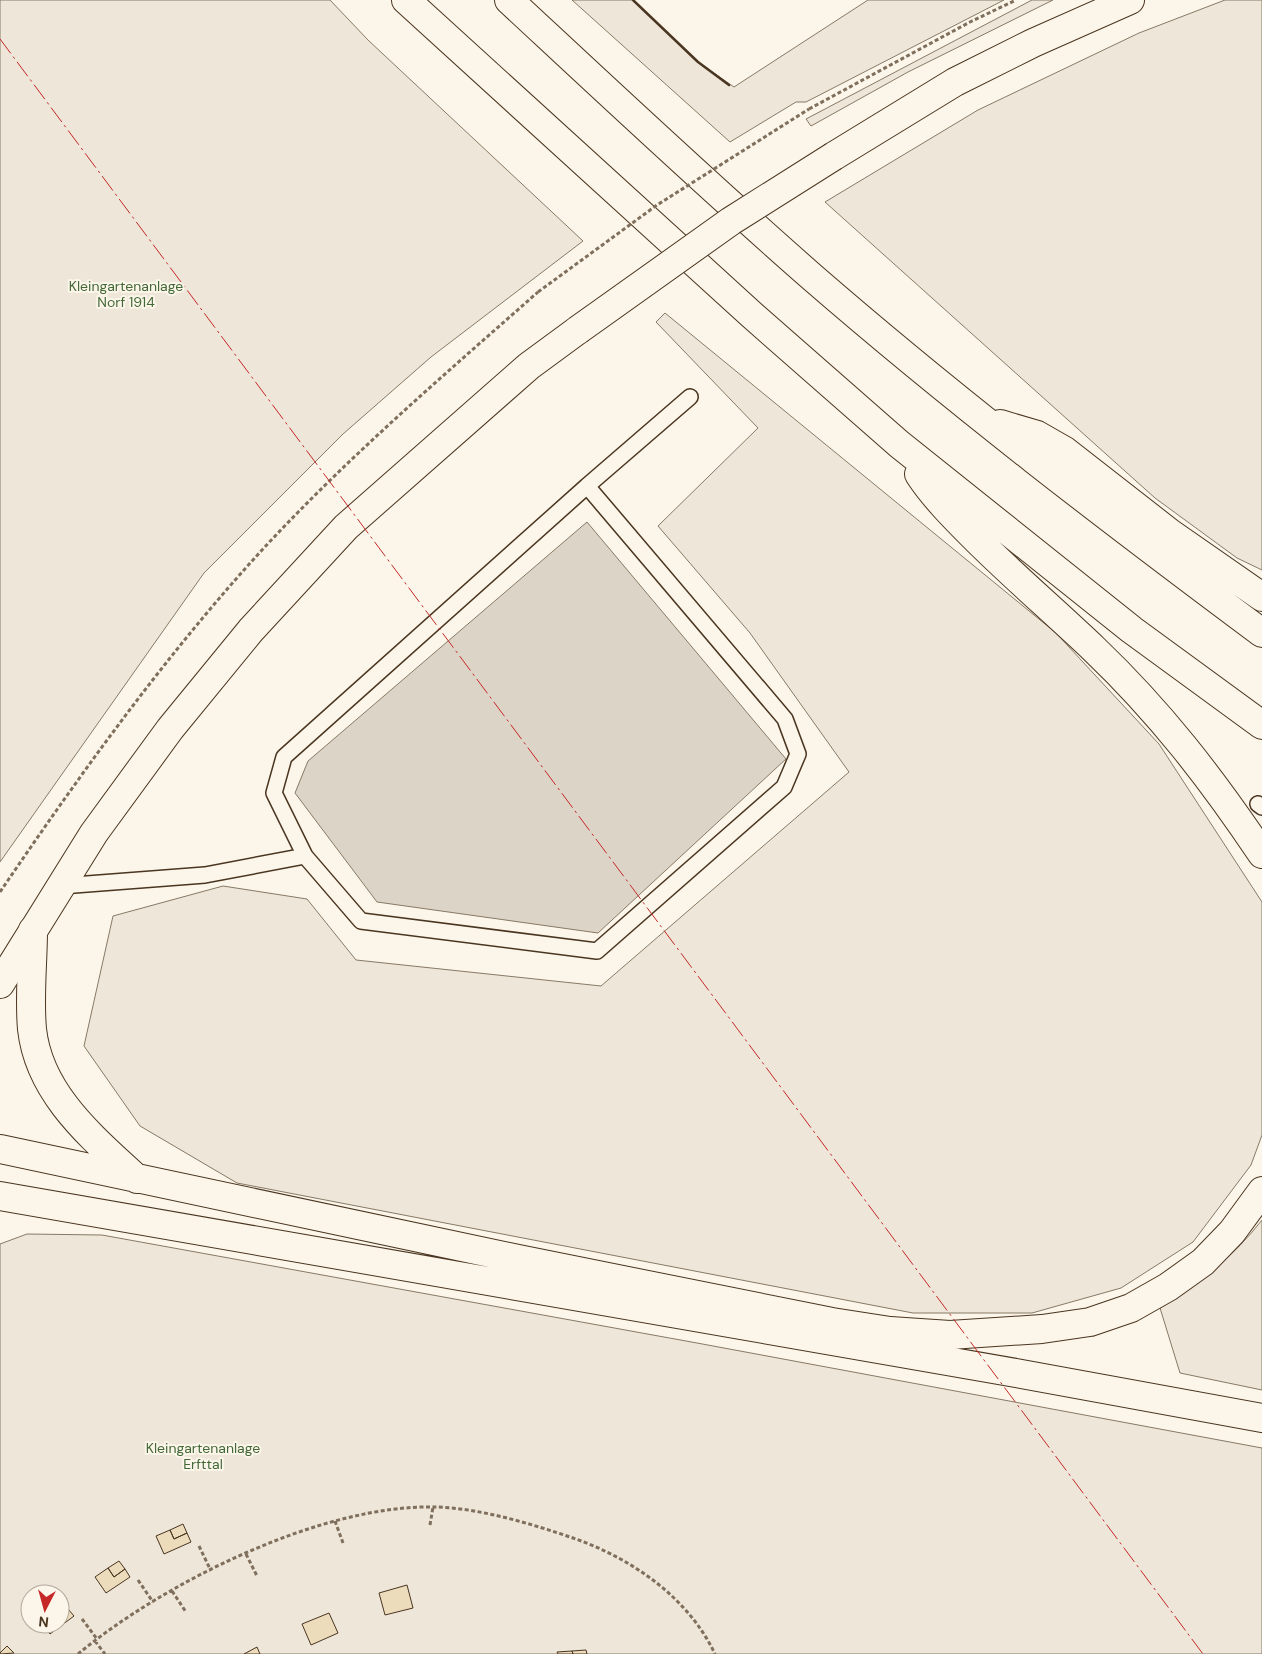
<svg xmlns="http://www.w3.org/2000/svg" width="1262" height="1654" font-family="'DM Sans',sans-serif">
	<rect width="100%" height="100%" fill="#fbf6e9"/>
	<!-- green -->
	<path fill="#ede6d9" stroke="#887966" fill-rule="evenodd" d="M0 0H330L368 40 583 241 431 357 343 434 204 573 0 862Z
		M572 0H633L698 62 734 87 868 0H1004L806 102H796L730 142Z
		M1032 0H1053L908 72 811 126 806 119Z
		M1225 0H1262V570L1237 558 1155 498 825 202 978 110 1139 33Z
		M665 313 1056 633 1159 744 1262 902V1135L1251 1165 1193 1242 1121 1288 1032 1313H913L237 1183 140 1126 84 1046 113 916 223 886 307 899 356 960 601 986 849 772 750 633 658 526 758 428 656 322Z
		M1262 1220V1390L1180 1373 1160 1308C1198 1285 1235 1255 1262 1220Z
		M27 1234 102 1235 697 1343 1262 1448V1654H0V1244ZM30 1594H60V1624H30Z"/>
	<!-- water -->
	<path fill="#dcd4c6" stroke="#887966" d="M587 522 786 759 598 933 377 902 295 793 308 761Z"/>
	<!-- building -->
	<path fill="#ecdcbc" stroke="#4a3520" d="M183 1524 187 1533 174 1539 170 1530Z
		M170 1530 174 1539 187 1533 191 1542 164 1554 156 1536Z
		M119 1561 125 1569 114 1577 108 1568Z
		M108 1568 114 1577 125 1569 130 1577 106 1593 95 1577Z
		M407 1585 413 1608 385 1615 379 1593Z
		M62 1601 68 1609 60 1615V1603Z
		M68 1609 74 1616 50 1634 42 1624H60V1615Z
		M329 1613 338 1633 311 1645 302 1624Z
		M7 1646 14 1653 0 1654V1653Z
		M257 1647 260 1654H244Z
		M586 1650 587 1654H573L572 1651Z
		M572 1651 573 1654H558L557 1652Z"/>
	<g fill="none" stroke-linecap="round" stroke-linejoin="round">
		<defs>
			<path id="lane" d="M587 486 785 719 798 754 784 787 597 951 361 921 305 856 274 793 284 757Z
				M587 486 690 397
				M1258 804 1262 807
				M61 886 205 875 305 856"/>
			<path id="primary" d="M834 156 955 82 1033 43 1130 0
				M0 984 94 833 170 729 251 630 346 527 529 366 578 330"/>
			<path id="highway" d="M406 0 752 315 899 444 1132 630 1262 725
				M509 0C609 93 709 187 812 277 956 402 1109 519 1262 633
				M1000 424 1037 435 1065 451 1170 533 1262 597
				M919 474C934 497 955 518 974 537 1013 576 1054 611 1094 649 1160 712 1211 778 1262 854
				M33 930C33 962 29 996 32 1029 39 1094 92 1137 137 1179
				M0 1149 518 1259 832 1322 890 1331 950 1335 1042 1329 1090 1322 1131 1308 1168 1287 1203 1262 1232 1232 1262 1191
				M0 1196 1016 1373 1262 1418"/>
		</defs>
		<!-- lane casing -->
		<use href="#lane" stroke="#4a3520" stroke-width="18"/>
		<!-- primary casing -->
		<use href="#primary" stroke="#4a3520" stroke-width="30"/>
		<!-- highway casing -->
		<use href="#highway" stroke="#4a3520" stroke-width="30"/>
		<!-- path -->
		<path stroke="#7f6f5c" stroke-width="3" stroke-dasharray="4 2.5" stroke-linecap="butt" d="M809 109 970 22 1016 0
			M0 892C81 773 165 656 262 550 348 457 444 375 538 292
			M335 1521 343 1543
			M430 1525 433 1507
			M199 1546 211 1571
			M246 1554 257 1576
			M138 1580 153 1602
			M172 1591 186 1612
			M82 1619 97 1639
			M95 1641 105 1654
			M78 1654C165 1582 322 1504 436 1507 479 1508 532 1524 573 1538 631 1558 688 1597 715 1654"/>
		<!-- lane -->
		<use href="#lane" stroke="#fbf6e9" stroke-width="15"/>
		<!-- primary -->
		<use href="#primary" stroke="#fbf6e9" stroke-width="28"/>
		<!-- highway -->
		<use href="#highway" stroke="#fbf6e9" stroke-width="28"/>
		<defs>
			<path id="primary-bridge" d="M578 330 731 221 834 156"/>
		</defs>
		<!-- primary-bridge casing -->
		<use href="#primary-bridge" stroke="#4a3520" stroke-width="30" stroke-linecap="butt"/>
		<!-- path-bridge -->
		<path stroke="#7f6f5c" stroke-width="3" stroke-dasharray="4 2.5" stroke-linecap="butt" d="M538 292 657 205 809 109"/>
		<!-- primary-bridge -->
		<use href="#primary-bridge" stroke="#fbf6e9" stroke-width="28"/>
		<!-- wall -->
		<path stroke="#4a3520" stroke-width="2.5" d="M633 0 698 62 729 85"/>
		<!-- power -->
		<path stroke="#c62828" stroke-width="1" stroke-dasharray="18 4 2.5 4" stroke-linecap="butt" d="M0 39 1203 1654"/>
	</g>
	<g text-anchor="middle" stroke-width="4" stroke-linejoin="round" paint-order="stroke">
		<!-- park labels -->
		<g font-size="14" fill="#436837" stroke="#fbf6e9">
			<text x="126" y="291">Kleingartenanlage<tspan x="126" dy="16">Norf 1914</tspan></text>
			<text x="203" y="1453">Kleingartenanlage<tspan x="203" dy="16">Erfttal</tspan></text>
		</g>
	</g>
	<!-- north arrow -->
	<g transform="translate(45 1609) rotate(186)"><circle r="24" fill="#fbf6e9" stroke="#b4a999"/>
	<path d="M0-4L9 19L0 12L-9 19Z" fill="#c62828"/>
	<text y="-8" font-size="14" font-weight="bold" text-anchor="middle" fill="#4a3520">N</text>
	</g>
</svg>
